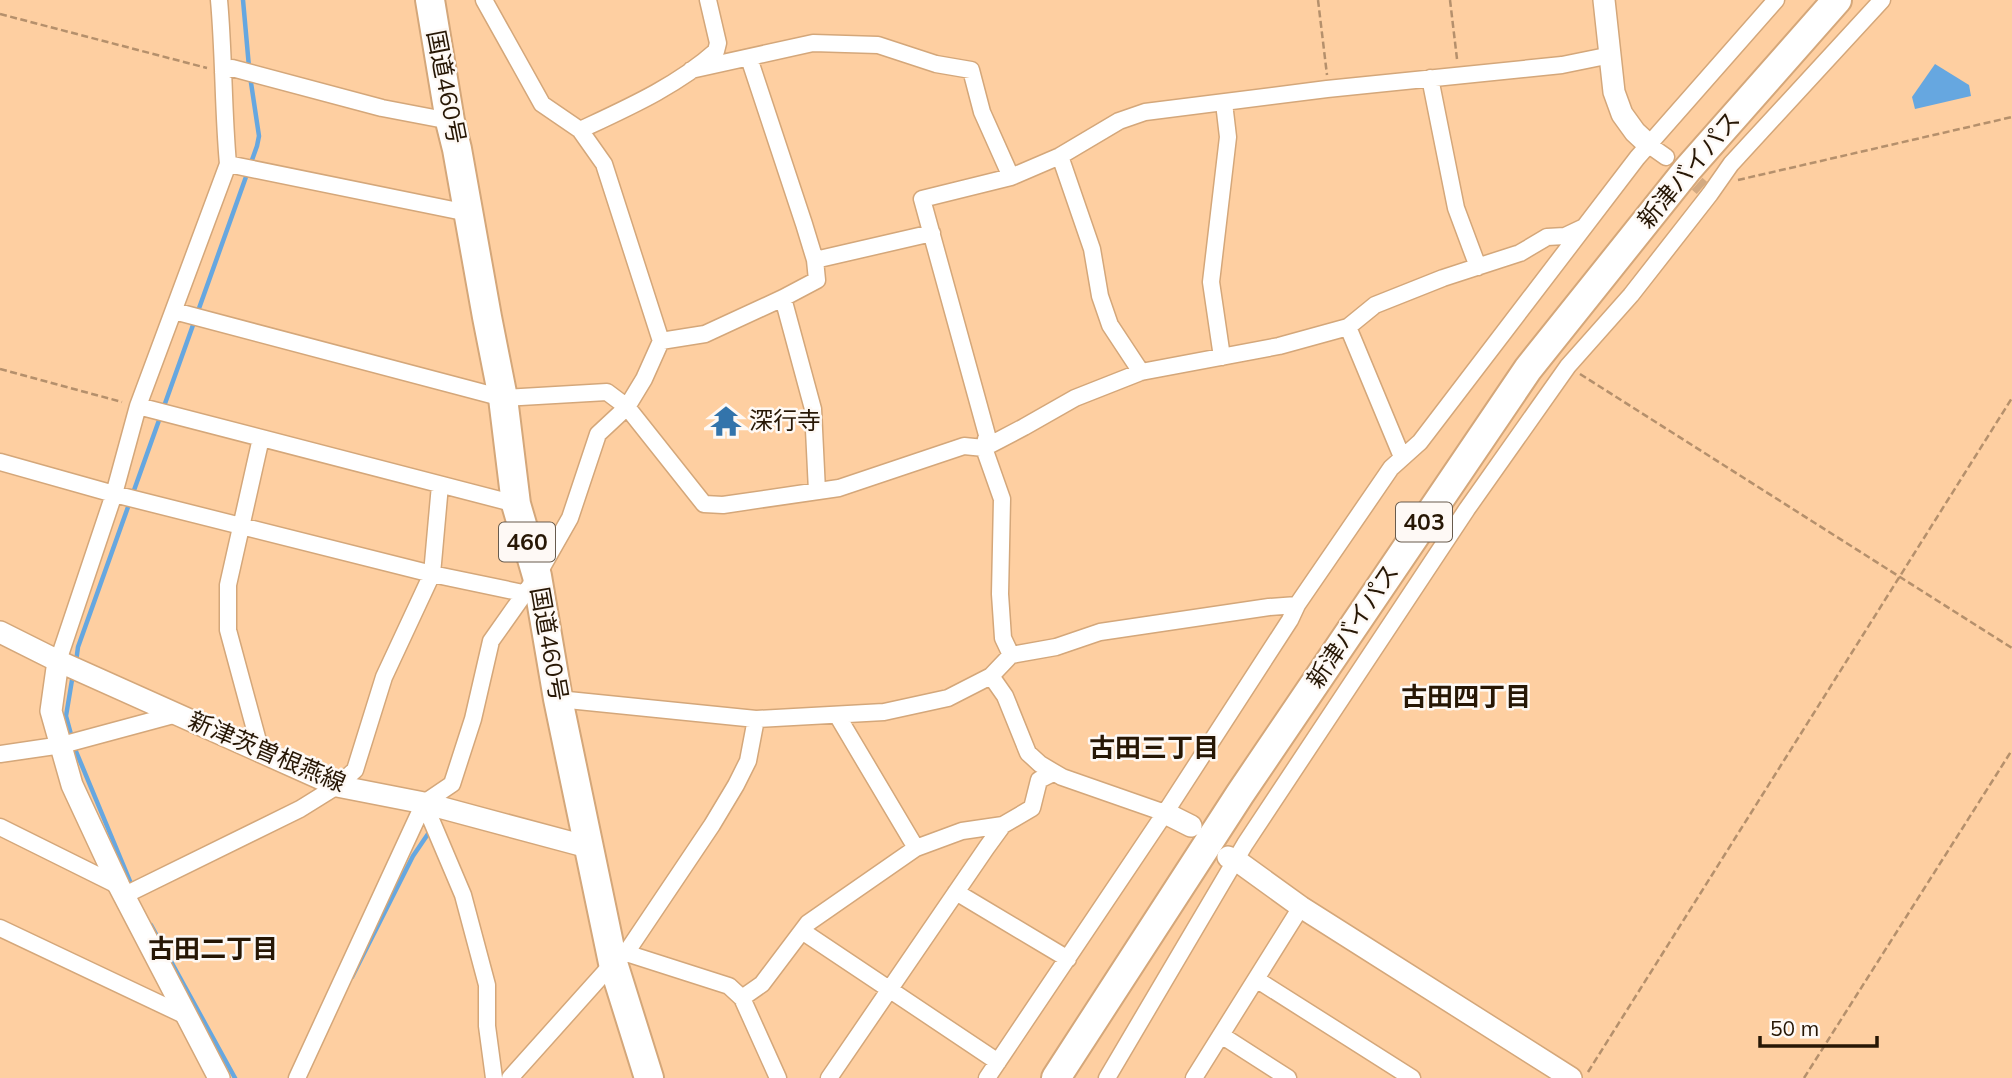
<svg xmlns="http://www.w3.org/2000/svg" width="2012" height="1078" font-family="Mulish,'Noto Sans JP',sans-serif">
	<rect width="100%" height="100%" fill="#fecfa1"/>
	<!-- water -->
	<path fill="#66a7e0" d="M1935 64 1969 85 1971 96 1915 109 1912 97Z"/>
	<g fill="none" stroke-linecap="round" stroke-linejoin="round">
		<!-- stream -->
		<path stroke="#66a7e0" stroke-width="4.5" d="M243 0 249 67
			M76 662 78 647 257 146 259 136 250 76
			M73 674 66 716 75 749 132 886
			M151 925 235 1078
			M352 977 413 856 430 831"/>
		<!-- street-tunnel -->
		<path stroke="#d3aa82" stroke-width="16" stroke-dasharray="16 8" stroke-linecap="butt" d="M1679 168 1702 188"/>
		<defs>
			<path id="street" d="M691 70 813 43 878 45 936 64 971 70 982 112 1011 177
				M223 72 232 68 382 108 450 121
				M1430 78 1456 208 1478 267
				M580 130C627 108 677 86 716 51L718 43 708 0
				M1649 145 1666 157
				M1060 156 1092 249 1100 296 1110 325 1141 372
				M228 164 468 213
				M815 260 932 233
				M783 298 813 409 817 491
				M174 311 503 398 607 392 627 407 704 504 723 505 839 488 964 446 984 448 1024 427 1075 398 1141 372 1279 346 1348 327 1375 305 1443 278 1520 253 1547 237 1565 236 1582 228
				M1348 327 1402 457
				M661 341 705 334 783 298 817 280 815 260 804 224 749 58
				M1222 357 1211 282 1228 137 1224 103
				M138 406 516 504
				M0 462 114 494 432 574 523 593
				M1011 655 1003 638 1000 594 1002 499 984 448 987 435 922 199 1011 177 1060 156 1119 121 1145 112 1327 89 1562 65 1611 55
				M58 661 114 494 138 406 228 164C223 110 224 55 219 0
				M991 676 1005 696 1028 753 1040 764 1062 777 1165 813
				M558 699 756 719 884 712 948 698 991 676 1011 655 1056 647 1100 632 1269 607 1297 605
				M837 715 916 848
				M261 752 228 630V585L261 438
				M0 754 62 745 177 714
				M424 803 463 895 487 985V1026L494 1078
				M0 827 119 886
				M956 892 1068 959
				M125 895 300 809 337 786 355 770 384 677 432 574 440 485
				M0 928 186 1016
				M802 931 998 1062
				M626 953 729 986 742 998 778 1078
				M1256 979 1412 1078
				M742 998 762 984 808 923 916 848 962 831 1003 825
				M1221 1035 1288 1078
				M297 1078 424 803 452 784 473 719 491 641 537 576 570 518 598 434 627 407 644 379 661 341 604 164 580 130 542 104 484 0
				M510 1078 613 963 626 953 712 825 736 785 748 761 756 719
				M829 1078 987 847 1003 825 1032 808 1039 780 1053 773
				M987 1078 1165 813 1290 620 1297 605 1391 468 1420 442 1637 158 1776 0
				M1107 1078 1245 844 1467 509 1568 366 1631 295 1710 194 1731 164 1882 0
				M1194 1078 1301 907"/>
			<path id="secondary" d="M1604 0 1614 92 1622 114 1635 132 1649 145
				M0 632 58 661 337 786 424 803 588 847
				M58 661 51 711 72 785 119 886 219 1078
				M1165 813 1191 826
				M1228 857 1236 860 1301 907 1571 1078"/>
			<path id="highway" d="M430 0 450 121 457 149 487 317 503 398 516 504 537 576 558 699 613 963 649 1078
				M1056 1078 1240 794 1528 369 1687 170 1837 0"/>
		</defs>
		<!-- street casing -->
		<use href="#street" stroke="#d4a77a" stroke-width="19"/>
		<!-- secondary casing -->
		<use href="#secondary" stroke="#d4a77a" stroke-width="24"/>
		<!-- highway casing -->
		<use href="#highway" stroke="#d4a77a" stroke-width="32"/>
		<!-- path -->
		<path stroke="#b5906c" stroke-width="2.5" stroke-dasharray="7 3.5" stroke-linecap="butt" d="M1318 0 1327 75
			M1450 0 1457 59
			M0 14 207 68
			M1738 180 2012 117
			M0 369 122 402
			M1580 374 2012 648
			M1588 1072 2012 398
			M1804 1078 2012 750"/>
		<!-- street -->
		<use href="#street" stroke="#fff" stroke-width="16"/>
		<!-- secondary -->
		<use href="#secondary" stroke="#fff" stroke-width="21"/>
		<!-- highway -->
		<use href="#highway" stroke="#fff" stroke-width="28"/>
	</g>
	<!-- icons -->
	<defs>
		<symbol id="temple-bare" viewBox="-9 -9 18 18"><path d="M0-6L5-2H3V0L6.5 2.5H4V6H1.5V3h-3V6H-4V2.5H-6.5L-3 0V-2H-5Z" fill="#3374ab" stroke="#fef9f5" stroke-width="2.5" paint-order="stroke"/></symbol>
	</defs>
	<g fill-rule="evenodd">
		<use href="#temple-bare" x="704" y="399" width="44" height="44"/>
	</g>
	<g text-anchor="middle" stroke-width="5" stroke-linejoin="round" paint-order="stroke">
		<!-- shield labels -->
		<g fill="#fef9f5" stroke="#685b4d" stroke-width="2">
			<rect x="1396" y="502.5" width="56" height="39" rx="5"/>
			<rect x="499" y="522.5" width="56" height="39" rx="5"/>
		</g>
		<g font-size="23" font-weight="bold" fill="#271705">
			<text x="1424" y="530">403</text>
			<text x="527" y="550">460</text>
		</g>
		<!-- street labels -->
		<g font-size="24" fill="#271705" stroke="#fef9f5">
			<text transform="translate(446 87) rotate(79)" y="8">国道460号</text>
			<text transform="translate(1689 170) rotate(-50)" y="8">新津バイパス</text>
			<text transform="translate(1353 626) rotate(-56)" y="8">新津バイパス</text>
			<text transform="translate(549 644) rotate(80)" y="8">国道460号</text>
			<text transform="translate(267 752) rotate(23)" y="8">新津茨曽根燕線</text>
		</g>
		<!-- poi labels -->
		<g font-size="24" fill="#271705" stroke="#fef9f5" text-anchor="start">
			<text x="749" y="429">深行寺</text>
		</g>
		<!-- neighbourhood labels -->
		<g font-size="26" font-weight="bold" fill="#271705" stroke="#fef9f5">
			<text x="1466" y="706">古田四丁目</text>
			<text x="1154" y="757">古田三丁目</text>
			<text x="213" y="958">古田二丁目</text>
		</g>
	</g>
	<!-- scale -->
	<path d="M1760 1036v10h117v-10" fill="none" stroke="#271705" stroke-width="3.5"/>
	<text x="1770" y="1036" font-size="21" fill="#271705" stroke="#fef9f5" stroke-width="5" paint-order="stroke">50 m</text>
</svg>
